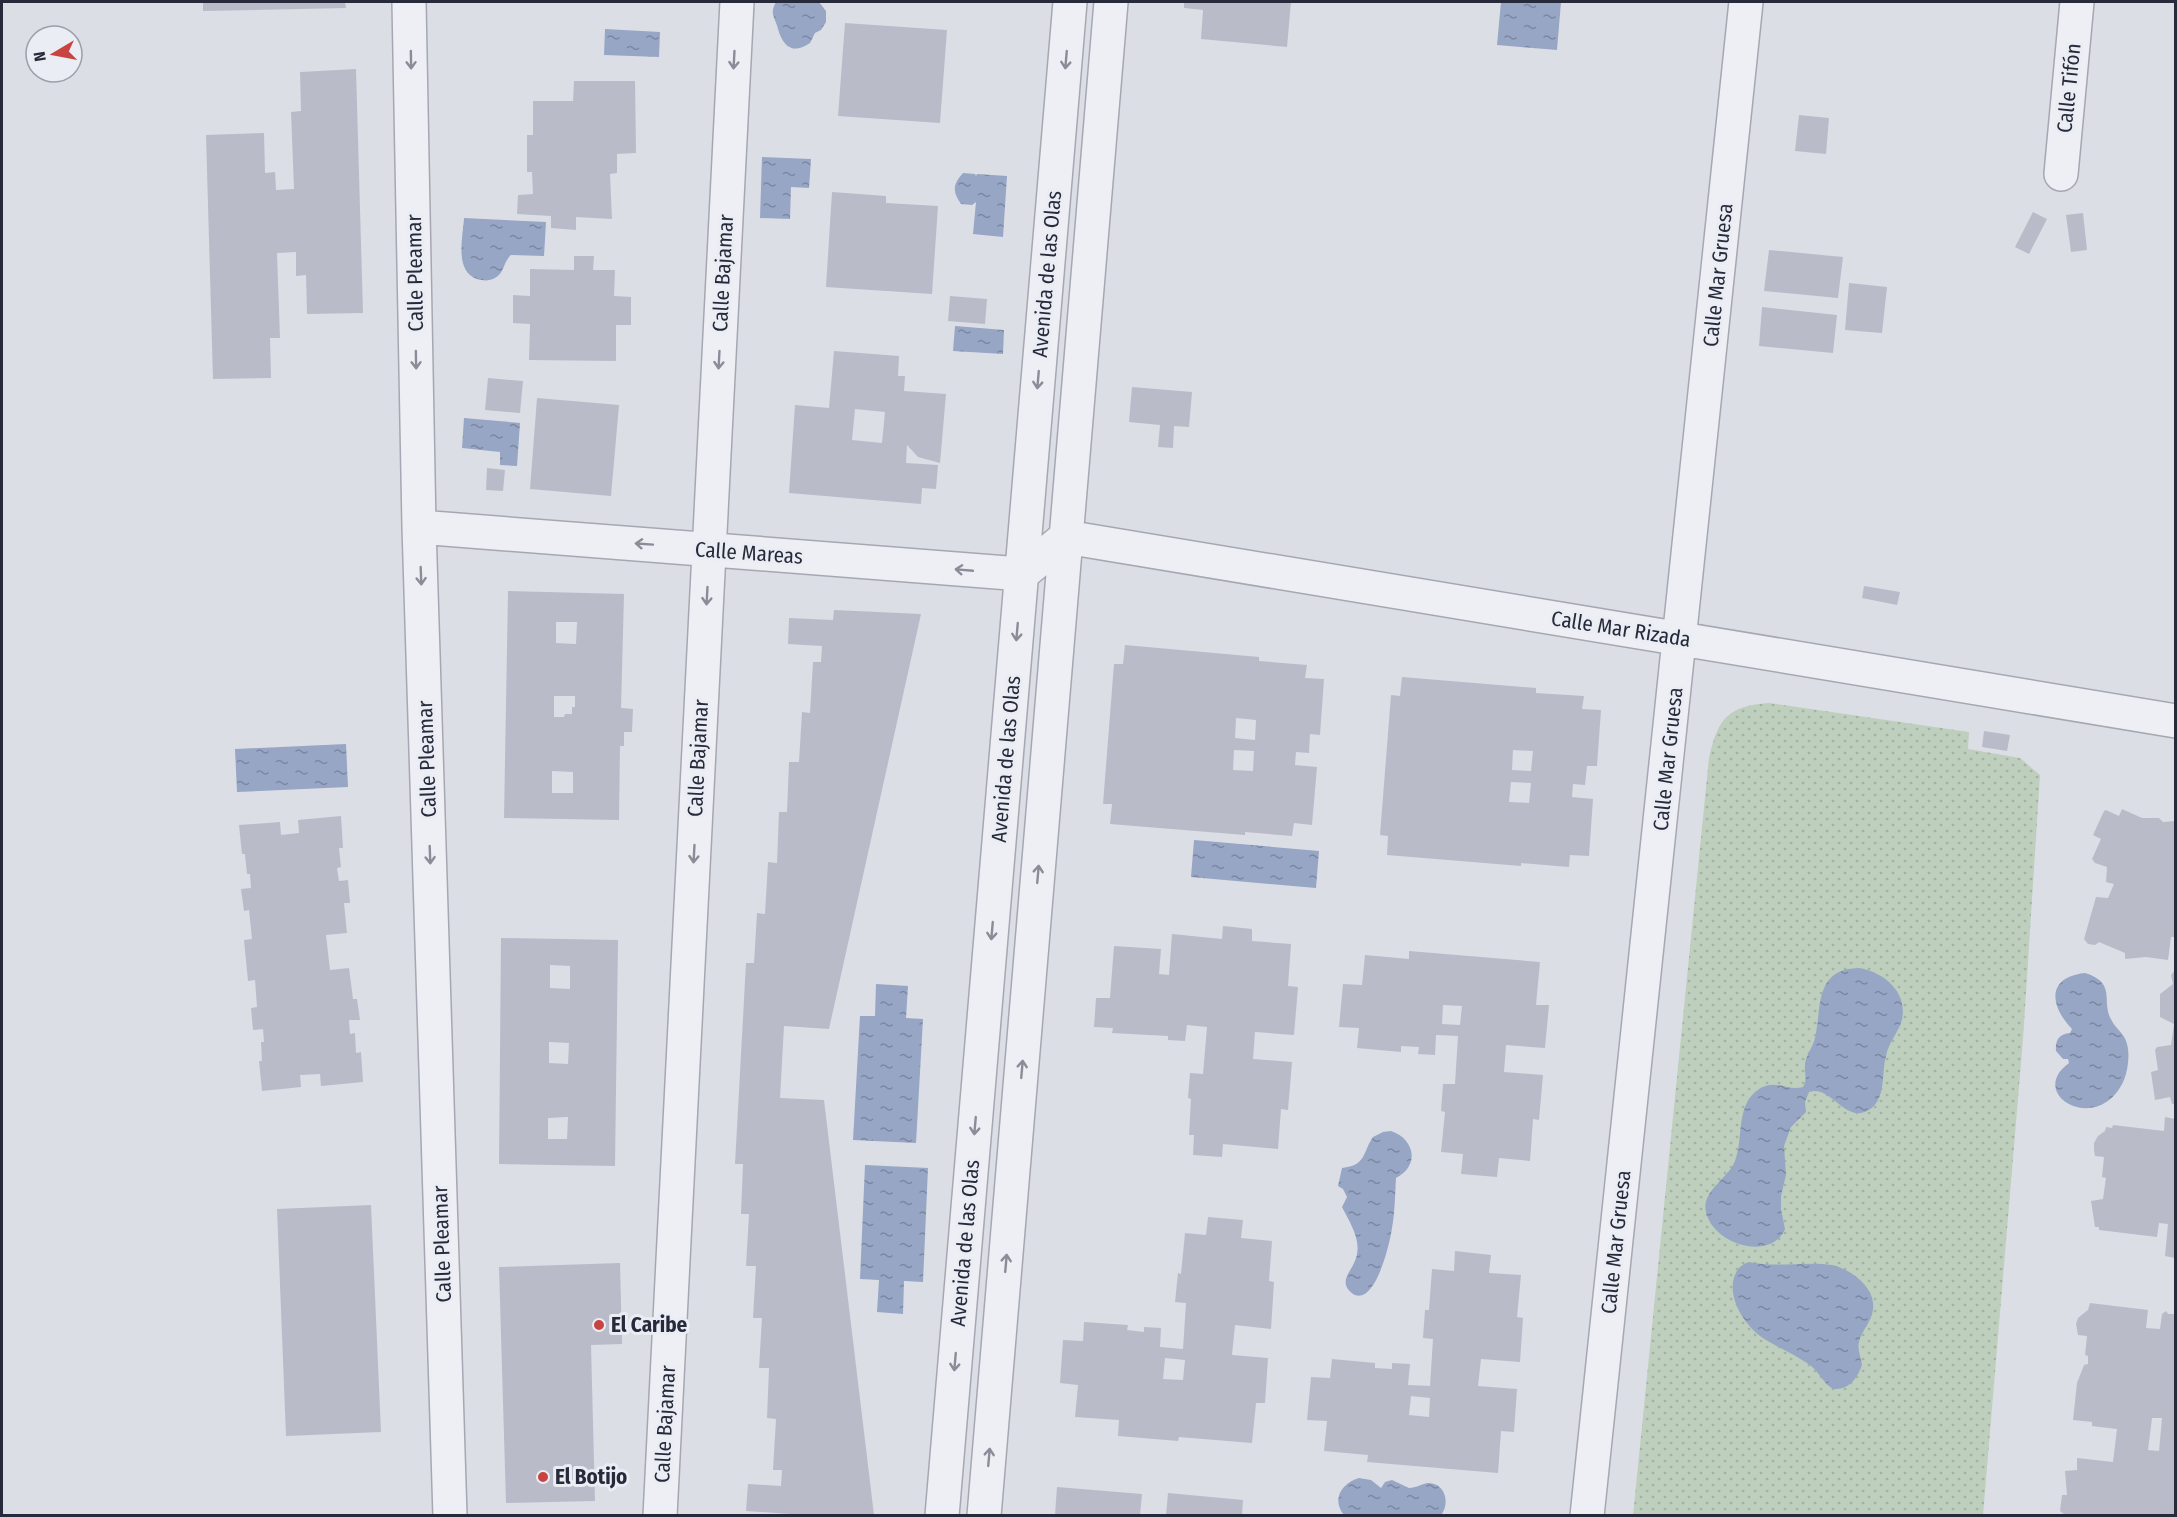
<svg xmlns="http://www.w3.org/2000/svg" width="2177" height="1517" font-family="'Fira Sans Condensed',sans-serif">
	<defs>
		<pattern id="grass-dots" width="8" height="8" patternUnits="userSpaceOnUse" patternTransform="scale(1.5)"><rect width="8" height="8" fill="#becfbd"/><path d="M2 2h.1M6 6h.1" fill="none" stroke="#a3b2a3" stroke-width="1.8" stroke-linecap="round"/></pattern>
		<pattern id="water-ripples" width="26" height="14" patternUnits="userSpaceOnUse" patternTransform="scale(1.5)"><rect width="26" height="14" fill="#97a6c5"/><path d="M2 4q2-2 4 0t4 0M15 11q2-2 4 0t4 0" fill="none" stroke="#7b87a1"/></pattern>
	</defs>
	<rect width="100%" height="100%" fill="#dbdee5"/>
	<!-- grass -->
	<path fill="url(#grass-dots)" d="M1769 703 1969 732 1968 749 2020 758 2040 775 2023 1039 1983 1515 1633 1516 1709 758C1718 718 1728 706 1769 703Z"/>
	<!-- water -->
	<path fill="url(#water-ripples)" d="M776 2H819L826 11V22L821 30 815 33 810 43C792 55 783 46 778 29 775 17 769 14 776 2Z
		M1501 2H1561L1557 50 1497 45Z
		M605 29 660 32 659 57 604 55Z
		M762 157 811 159 809 188 791 187 790 219 760 218Z
		M963 173 975 174 976 176 977 174 1007 176 1003 237 973 234 976 202 972 205 961 204C952 191 953 184 963 173Z
		M464 218 546 222 544 256 511 255C503 262 505 272 495 278 490 281 483 281 477 279 454 271 463 237 464 218Z
		M955 326 1004 330 1003 354 953 351Z
		M464 418 520 423 517 466 500 465V452L462 448Z
		M346 744 348 787 237 792 235 749Z
		M1194 840 1319 851 1316 888 1191 877Z
		M1859 968C1885 972 1910 994 1901 1023 1897 1034 1888 1044 1886 1056 1881 1074 1887 1101 1867 1111 1844 1122 1830 1084 1809 1092L1805 1102 1806 1112 1791 1127 1784 1146 1786 1175 1781 1196V1209L1785 1229C1772 1261 1714 1246 1706 1212 1701 1191 1728 1179 1735 1161 1744 1138 1735 1105 1759 1089 1776 1078 1788 1092 1803 1087 1808 1078 1804 1073 1805 1064 1806 1055 1813 1047 1815 1038 1822 1007 1814 969 1859 968Z
		M2085 973C2118 983 2100 1002 2112 1021 2116 1029 2125 1034 2127 1044 2130 1055 2128 1070 2124 1080 2099 1137 2025 1095 2069 1063L2068 1059H2063L2056 1051C2055 1040 2059 1034 2070 1033L2072 1029C2049 1005 2047 977 2085 973Z
		M876 984 908 986 906 1018 923 1019 916 1143 853 1140 860 1016H875Z
		M1391 1131C1415 1139 1420 1166 1396 1178 1395 1194 1395 1212 1392 1228 1390 1243 1376 1303 1355 1295 1351 1293 1347 1289 1346 1285 1344 1277 1351 1270 1354 1263 1364 1243 1351 1225 1342 1207L1347 1197 1343 1189 1338 1186 1342 1168C1367 1165 1362 1153 1373 1137L1383 1132Z
		M865 1165 928 1168 923 1282 904 1281 903 1314 877 1312 879 1280 860 1279Z
		M1749 1262C1778 1268 1805 1261 1832 1265 1851 1269 1876 1288 1873 1309 1872 1322 1861 1331 1859 1342 1857 1349 1861 1358 1862 1365 1857 1379 1849 1390 1833 1389 1823 1383 1819 1372 1810 1365 1796 1355 1781 1349 1766 1340 1748 1329 1730 1304 1733 1282 1735 1272 1739 1265 1749 1262Z
		M1359 1478 1371 1480 1381 1488 1385 1482 1392 1480 1409 1488C1416 1488 1421 1484 1428 1483 1446 1483 1450 1504 1441 1515H1344C1331 1499 1342 1483 1359 1478Z"/>
	<!-- building -->
	<path fill="#b9bcc8" fill-rule="evenodd" d="M203 2H345L346 8 203 11Z
		M1184 2H1291L1287 47 1201 39 1203 10 1184 8Z
		M845 23 947 30 940 123 838 116Z
		M356 69 363 313 307 314 306 275 296 276V252L277 253 280 338H270L271 378 213 379 206 135 264 133 265 173 275 172 276 190 294 189 291 112 301 111 300 72Z
		M574 81H635L636 153 617 154V173L610 174 612 219 576 217V230L551 228V216L517 214 518 195 533 194 532 172H527V135H533V101H573Z
		M1799 115 1829 118 1826 154 1795 151Z
		M832 192 886 196V203L938 206 932 294 826 287Z
		M2033 212 2047 219 2029 254 2015 247Z
		M2083 213 2087 250 2071 252 2066 215Z
		M1769 250 1843 257 1838 298 1764 291Z
		M574 256H594L593 270H615L614 296 631 297V325H616V361L529 360 530 324 513 323V295L530 296V269L574 270Z
		M1849 283 1887 287 1882 333 1845 330Z
		M950 296 987 299 985 324 948 321Z
		M1762 307 1837 315 1833 353 1759 346Z
		M834 351 899 356 898 376H905L904 391 946 394 940 463 918 457 907 445 906 463 938 465 936 489 922 488 921 504 789 493 795 405 829 408ZM855 409 885 412 882 443 852 440Z
		M488 378 523 381 520 413 485 410Z
		M1132 387 1192 392 1189 427 1174 426 1173 448 1158 447 1160 425 1129 422Z
		M537 398 619 405 611 496 530 489Z
		M487 468 505 470 503 491 486 490Z
		M1864 586 1900 592 1897 605 1862 598Z
		M508 591 624 594 621 708 633 709 632 732H624V746H620L619 820 504 818ZM556 622H577L576 644 556 643ZM554 696H575V707H572V714H565L564 717H554ZM552 771 573 772V793H552Z
		M834 610 921 614 829 1029 784 1026 780 1098 824 1100 874 1515H790V1514L746 1511 748 1484 781 1486 782 1470H773L776 1419 767 1418 769 1368H759L762 1318H753L756 1266H746L749 1214H741L743 1164H735L746 963H754L757 913 765 914 768 862 777 863 779 812H787L789 762H799L802 712 810 713 813 662H821L822 646 788 644 789 618 833 620Z
		M1125 645 1259 657V661L1307 665 1305 678 1324 679 1320 735 1310 734 1309 753 1296 752 1295 765 1317 767 1312 825 1294 823 1292 836 1245 832V835L1110 824 1112 804H1103L1114 664H1123ZM1236 718 1256 720 1255 740 1235 738ZM1234 750 1254 751 1253 771 1233 770Z
		M1402 677 1536 688V693L1584 696 1582 709 1601 710 1597 766H1587L1585 785 1573 784 1572 797 1593 799 1589 856 1570 855 1569 867 1521 863V866L1387 855 1388 836 1380 835 1391 695 1400 696ZM1513 750 1533 751 1531 771 1512 770ZM1511 782 1531 783 1529 803 1509 802Z
		M1984 731 2010 735 2007 751 1982 747Z
		M2122 809 2142 818H2159L2163 822 2175 821V937H2171L2168 960 2146 957 2125 959V953L2099 942 2095 945 2088 944 2084 939 2096 897 2108 898 2114 884 2106 882 2107 867 2095 863 2092 859 2101 839 2093 835 2104 811 2106 810 2119 816Z
		M341 816 343 848H339L341 867 337 868 339 881 348 880 350 903H344L347 933 326 935 330 970 349 968 353 999H357L360 1020H349L350 1034 355 1033 356 1053 361 1052 363 1082 321 1086 320 1074 300 1075 301 1087 262 1091 259 1061H262L261 1042H264L263 1029 253 1030 251 1008 257 1007 255 980 248 981 244 940 252 939 249 910 244 911 241 889 251 888 250 874H247L245 854H242L239 825 280 822 281 835 299 833 298 820Z
		M1223 926 1252 929V941L1291 944 1288 986 1298 987 1294 1035 1255 1032 1253 1059 1292 1062 1288 1110 1281 1109 1278 1149 1223 1144 1222 1157 1193 1155 1194 1135H1189L1191 1099 1188 1098 1190 1073 1203 1074 1207 1027 1187 1025 1185 1041 1168 1040V1036L1112 1033 1113 1028 1094 1027 1096 998H1110L1114 946 1161 949 1159 974 1169 975 1172 934 1222 939Z
		M501 938 618 940 615 1166 499 1164ZM550 965 570 966V989L550 988ZM549 1042 569 1043 568 1064 549 1063ZM568 1117 567 1139H548V1118Z
		M1409 951 1540 962 1536 1005H1549L1545 1048 1506 1045 1504 1072 1543 1075 1539 1120 1533 1119 1530 1161 1499 1158 1497 1177 1461 1174 1463 1154 1441 1152 1445 1112 1441 1111 1443 1084H1455L1458 1036 1436 1035 1435 1055 1418 1054 1419 1047 1401 1046V1052L1357 1048 1359 1028 1339 1027 1343 984 1362 985 1365 955 1409 959ZM1443 1005 1462 1006 1460 1025 1442 1024Z
		M2175 970V1104H2172L2170 1097 2155 1100 2151 1072 2158 1070 2155 1050 2157 1047 2171 1045 2174 1024 2160 1017V994L2173 984 2171 975Z
		M2165 1117 2175 1119V1258L2165 1256 2168 1224 2159 1223 2157 1237 2099 1230V1227H2095L2091 1201 2103 1199 2106 1178 2102 1177 2104 1157 2095 1156 2094 1150V1143L2098 1136 2105 1131 2106 1127 2112 1128 2113 1125 2164 1131Z
		M371 1205 381 1432 286 1436 277 1209Z
		M1208 1217 1243 1220 1241 1238 1272 1241 1269 1281 1274 1282 1271 1329 1235 1325 1232 1355 1268 1358 1265 1403H1256L1252 1443 1179 1437 1178 1441 1118 1436 1119 1420 1075 1417 1078 1385 1060 1383 1063 1340 1083 1341 1084 1322 1113 1324 1128 1325 1127 1330 1144 1332V1327L1161 1328 1160 1347 1183 1349 1186 1303 1175 1302 1178 1273 1181 1274 1185 1233 1206 1235ZM1165 1358 1185 1360 1183 1380 1163 1379Z
		M1455 1251 1491 1255 1489 1273 1521 1275 1517 1317 1523 1318 1520 1362 1481 1359 1478 1386 1517 1389 1514 1432 1501 1431 1498 1473 1367 1462 1368 1455 1324 1451 1327 1421 1307 1420 1311 1377 1330 1378 1332 1359 1375 1363V1368L1392 1369V1363L1410 1364 1408 1385 1430 1386 1433 1339 1423 1338 1425 1310H1429L1432 1269 1454 1271ZM1411 1396 1430 1398 1429 1417 1409 1415Z
		M620 1263 622 1344 591 1345 595 1501 506 1503 499 1267Z
		M2090 1303 2148 1310 2146 1328 2160 1329 2162 1314 2166 1311 2168 1314H2175V1515H2065L2060 1511 2062 1495H2067L2065 1471 2077 1470V1458L2113 1462 2117 1429 2092 1426V1422L2073 1420 2077 1383 2084 1365 2088 1364V1356L2085 1355 2087 1336 2078 1335 2076 1324 2078 1318 2088 1310ZM2152 1418H2162L2159 1451 2148 1450Z
		M1057 1487 1142 1494 1140 1515H1055Z
		M1168 1493 1243 1500 1242 1515H1166Z"/>
	<g fill="none" stroke-linecap="round" stroke-linejoin="round">
		<defs>
			<path id="minor" d="M409 2 419 527 450 1516
				M2061 174 2077 2
				M419 527 1022 574 1066 537 2176 721
				M660 1516 737 2
				M942 1516 1070 2
				M984 1516 1111 2
				M1587 1516 1746 2"/>
		</defs>
		<!-- minor casing -->
		<use href="#minor" stroke="#a5a8b2" stroke-width="36"/>
		<!-- minor -->
		<use href="#minor" stroke="#eeeff4" stroke-width="33"/>
	</g>
	<!-- one-way arrows -->
	<defs><path id="oneway-shaft" d="M-6 0H5M1.5-3L5.5 0L1.5 3" fill="none" stroke-width="1.6" stroke-linecap="round" stroke-linejoin="round" transform="scale(1.5)"/></defs>
	<g stroke="#8a8c98">
		<use href="#oneway-shaft" transform="translate(411 60) rotate(89)"/>
		<use href="#oneway-shaft" transform="translate(734 60) rotate(93)"/>
		<use href="#oneway-shaft" transform="translate(1066 60) rotate(95)"/>
		<use href="#oneway-shaft" transform="translate(416 360) rotate(89)"/>
		<use href="#oneway-shaft" transform="translate(719 360) rotate(93)"/>
		<use href="#oneway-shaft" transform="translate(1038 380) rotate(95)"/>
		<use href="#oneway-shaft" transform="translate(644 544) rotate(-176)"/>
		<use href="#oneway-shaft" transform="translate(964 570) rotate(-175)"/>
		<use href="#oneway-shaft" transform="translate(421 576) rotate(88)"/>
		<use href="#oneway-shaft" transform="translate(707 596) rotate(93)"/>
		<use href="#oneway-shaft" transform="translate(1017 632) rotate(95)"/>
		<use href="#oneway-shaft" transform="translate(694 854) rotate(93)"/>
		<use href="#oneway-shaft" transform="translate(430 855) rotate(88)"/>
		<use href="#oneway-shaft" transform="translate(1038 874) rotate(-85)"/>
		<use href="#oneway-shaft" transform="translate(992 931) rotate(95)"/>
		<use href="#oneway-shaft" transform="translate(1022 1069) rotate(-85)"/>
		<use href="#oneway-shaft" transform="translate(975 1126) rotate(95)"/>
		<use href="#oneway-shaft" transform="translate(1006 1263) rotate(-85)"/>
		<use href="#oneway-shaft" transform="translate(955 1362) rotate(95)"/>
		<use href="#oneway-shaft" transform="translate(989 1457) rotate(-85)"/>
	</g>
	<!-- markers -->
	<g fill="#c94342" stroke="#eaedf3" stroke-width="2">
		<circle cx="599" cy="1325" r="6"/>
		<circle cx="543" cy="1477" r="6"/>
	</g>
	<g text-anchor="middle" stroke-width="6" stroke-linejoin="round" paint-order="stroke">
		<!-- street labels -->
		<g font-size="21" fill="#262a3b" stroke="#eaedf3">
			<text transform="translate(2069 88) rotate(-84)" y="7">Calle Tifón</text>
			<text transform="translate(415 273) rotate(-91)" y="7">Calle Pleamar</text>
			<text transform="translate(723 273) rotate(-87)" y="7">Calle Bajamar</text>
			<text transform="translate(1047 274) rotate(-85)" y="7">Avenida de las Olas</text>
			<text transform="translate(1718 275) rotate(-84)" y="7">Calle Mar Gruesa</text>
			<text transform="translate(749 553) rotate(4)" y="7">Calle Mareas</text>
			<text transform="translate(1621 629) rotate(9)" y="7">Calle Mar Rizada</text>
			<text transform="translate(698 758) rotate(-87)" y="7">Calle Bajamar</text>
			<text transform="translate(427 759) rotate(-92)" y="7">Calle Pleamar</text>
			<text transform="translate(1006 759) rotate(-85)" y="7">Avenida de las Olas</text>
			<text transform="translate(1668 759) rotate(-84)" y="7">Calle Mar Gruesa</text>
			<text transform="translate(1616 1242) rotate(-84)" y="7">Calle Mar Gruesa</text>
			<text transform="translate(965 1243) rotate(-85)" y="7">Avenida de las Olas</text>
			<text transform="translate(442 1244) rotate(-92)" y="7">Calle Pleamar</text>
			<text transform="translate(665 1424) rotate(-87)" y="7">Calle Bajamar</text>
		</g>
		<!-- poi labels -->
		<g font-size="21" font-weight="bold" fill="#262a3b" stroke="#eaedf3" text-anchor="start">
			<text x="611" y="1332">El Caribe</text>
			<text x="555" y="1484">El Botijo</text>
		</g>
	</g>
	<!-- border -->
	<rect width="2177" height="1517" fill="none" stroke="#262a3b" stroke-width="6"/>
	<!-- north arrow -->
	<g transform="translate(54 54) rotate(260)"><circle r="28" fill="#eaedf3" stroke="#9c9fa9" stroke-width="1.5"/>
	<path d="M0-4.5L10 22L0 15L-10 22Z" fill="#c94342"/>
	<text y="-9" font-size="16" font-weight="bold" text-anchor="middle" fill="#262a3b">N</text>
	</g>
</svg>
